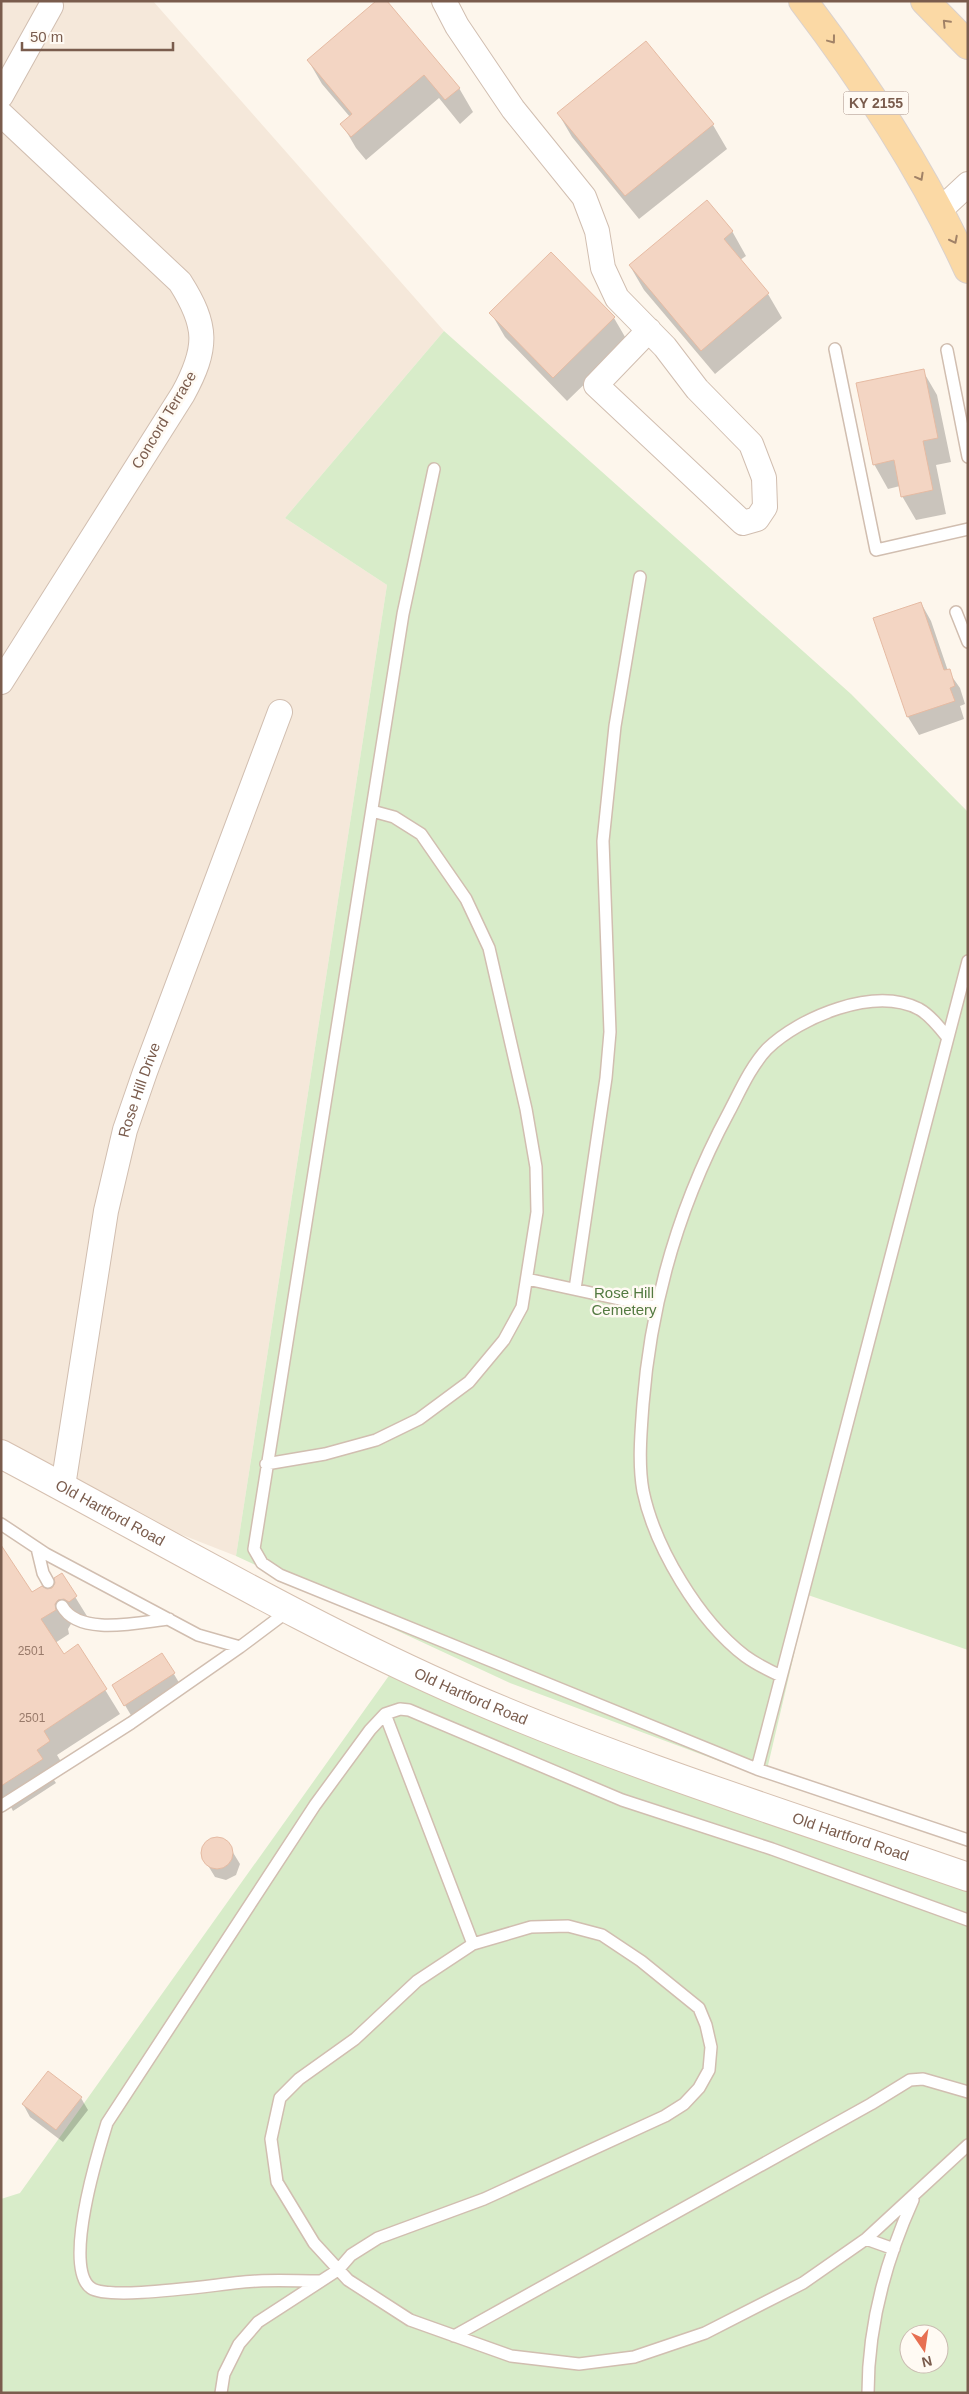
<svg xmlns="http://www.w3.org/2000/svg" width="969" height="2394" font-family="Arial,sans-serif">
	<rect width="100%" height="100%" fill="#fdf6ec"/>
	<!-- residential -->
	<path fill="#f5e8da" d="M1 1H153L444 331 285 518 387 585 236 1556 1 1464Z"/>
	<!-- green -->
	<path fill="#d8ecc9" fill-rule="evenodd" d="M444 331 851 694 968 812V1650L808 1595 765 1778 510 1683 236 1556 387 585 285 518Z
		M398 1663 968 1877V2393H1V2199L20 2193ZM909 2334H939V2364H909Z"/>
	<!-- shadow -->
	<path fill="#0003" d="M378 1 459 88 473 112 460 124 439 98 366 160 356 148 342 124 350 117 322 84 308 60Z
		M646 42 713 125 727 149 639 219 572 137 558 113Z
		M732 231 746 256 740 260 768 294 782 318 715 374 644 290 630 266Z
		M491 313 614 318 628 342 567 401 505 337Z
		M923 371 937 395 951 462 936 465 946 514 916 520 902 496 900 486 888 489 874 464Z
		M921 603 931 621 948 671 960 688 965 704 960 706 964 719 919 735 908 717Z
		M1 1548 31 1593 53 1589 61 1574 90 1621 71 1624 68 1629 69 1634 55 1643 63 1656 78 1646 120 1714 57 1755 63 1765 50 1774 56 1783 13 1811 11 1807 4 1811 1 1807Z
		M162 1654 181 1686 132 1717 113 1685Z
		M214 1838 226 1841 240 1864 236 1875 226 1880 215 1877 201 1854 205 1843Z
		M81 2098 88 2110 63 2142 30 2117 23 2104Z"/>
	<!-- building -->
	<path fill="#f3d5c3" stroke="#e6bba3" d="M376 1H387L460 88 445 100 424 75 351 137 340 124 352 114 307 60Z
		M646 41 714 124 625 196 557 113Z
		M707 200 733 231 724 239 769 293 701 351 629 265Z
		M551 252 615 317 553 378 489 313Z
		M924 369 938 438 923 441 933 490 901 497 894 460 873 465 856 383Z
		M921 602 944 670 950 669 955 686 950 688 955 701 907 717 873 618Z
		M1 1545 32 1592 42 1586 47 1589 52 1588 55 1583 54 1578 62 1573 77 1596 69 1602 64 1599 58 1600 55 1604 56 1610 41 1619 64 1654 78 1644 107 1689 44 1731 50 1741 37 1750 43 1759 1 1786Z
		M162 1653 175 1673 124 1706 112 1685Z
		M201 1853a16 16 0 1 1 32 0a16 16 0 1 1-32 0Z
		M48 2071 82 2097 56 2130 22 2104Z"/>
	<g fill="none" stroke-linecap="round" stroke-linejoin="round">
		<defs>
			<path id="service" d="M835 349 876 550 968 529
				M947 350 968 457
				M434 469 403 614 254 1549 262 1563 280 1575 757 1769
				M956 612 968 642
				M968 961 757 1769 968 1840
				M527 1279 656 1307
				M575 1289 606 1078 610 1032 603 841 615 726 640 577
				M266 1464 325 1454 376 1440 419 1419 469 1382 504 1340 522 1307 537 1212 536 1167 526 1109 489 948 466 899 421 834 394 817 372 811
				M1 1524 46 1554 198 1635 240 1647 288 1611
				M37 1548 43 1573 48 1582
				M62 1606C79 1637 140 1622 169 1619
				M781 1676C768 1670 756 1664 745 1656 699 1621 655 1548 643 1491 638 1463 641 1432 643 1404 651 1301 680 1203 729 1112 740 1091 751 1066 767 1049 800 1017 874 986 919 1009 930 1015 940 1028 948 1038
				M1 1806 131 1723 240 1647
				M473 1944 385 1714 400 1709 409 1710 622 1800 772 1849 968 1920
				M866 2239 894 2249
				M319 2281C298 2281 278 2280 258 2281 228 2282 111 2302 91 2288 62 2268 98 2152 107 2123L315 1805 370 1730 385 1714
				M454 2336 871 2104 910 2080 923 2079 968 2092
				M221 2393 224 2374 239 2344 258 2322 338 2270 351 2255 378 2238 484 2199 665 2116 684 2104 699 2088 709 2070 711 2047 706 2025 699 2008 641 1961 602 1935 568 1926 531 1927 473 1944 417 1981 355 2039 299 2079 280 2098 271 2139 277 2182 314 2243 348 2280 410 2320 511 2356 579 2364 634 2357 705 2333 803 2283 866 2239 968 2145
				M868 2393C868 2327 886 2260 913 2200"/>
			<g id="minor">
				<path d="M444 1 457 26 513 109 584 197 597 231 603 268 617 298 665 347 697 389 751 444 764 478 765 507 757 519 743 523 596 385 649 330"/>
				<path d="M1 96 51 6"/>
				<path d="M1 114 180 282C208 326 208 348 183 394L1 682"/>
				<path d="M939 211 968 184"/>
				<path id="s1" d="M63 1486 106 1211 125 1130 145 1072 280 712"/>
			</g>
			<g id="secondary">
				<path id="s2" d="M1 1454C156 1536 307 1626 468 1696 630 1766 801 1819 968 1877"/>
			</g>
			<path id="primary" d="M803 1C867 85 924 173 968 269
				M925 1 968 45"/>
		</defs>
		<!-- service casing -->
		<use href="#service" stroke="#d1beb0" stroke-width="14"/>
		<!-- minor casing -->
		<use href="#minor" stroke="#d1beb0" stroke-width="26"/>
		<!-- secondary casing -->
		<use href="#secondary" stroke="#d6c0b0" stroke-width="30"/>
		<!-- primary casing -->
		<use href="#primary" stroke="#dad1cd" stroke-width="30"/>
		<!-- service -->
		<use href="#service" stroke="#fff" stroke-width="11"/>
		<!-- minor -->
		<use href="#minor" stroke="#fff" stroke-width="24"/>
		<!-- secondary -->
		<use href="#secondary" stroke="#fff" stroke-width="28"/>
		<!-- primary -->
		<use href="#primary" stroke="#fbd9a5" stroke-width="28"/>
	</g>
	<!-- one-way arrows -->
	<defs><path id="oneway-chevron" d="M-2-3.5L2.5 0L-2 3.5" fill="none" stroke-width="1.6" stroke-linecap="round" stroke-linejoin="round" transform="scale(1.25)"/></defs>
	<g stroke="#a18267">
		<use href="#oneway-chevron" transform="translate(946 23) rotate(-134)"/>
		<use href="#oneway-chevron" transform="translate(832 40) rotate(53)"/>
		<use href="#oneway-chevron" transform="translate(920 177) rotate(61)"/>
		<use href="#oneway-chevron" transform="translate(954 240) rotate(63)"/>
	</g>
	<g text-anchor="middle" stroke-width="5" stroke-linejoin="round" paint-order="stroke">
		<!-- number labels -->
		<g font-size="12" fill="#987a6a">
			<text x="31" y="1655">2501</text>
			<text x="32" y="1722">2501</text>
		</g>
		<!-- shield labels -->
		<rect fill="#fffaf3" stroke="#a28b7f" stroke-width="1" x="843.5" y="91.5" width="65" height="23" rx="4"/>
		<g font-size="14" font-weight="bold" fill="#7a5c4d">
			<text x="876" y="108">KY 2155</text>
		</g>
		<!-- street labels -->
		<g font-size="15" fill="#7a5c4d" stroke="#fffaf3">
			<text transform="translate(164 420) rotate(-59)" y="5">Concord Terrace</text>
			<text dy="5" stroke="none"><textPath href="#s1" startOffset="404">Rose Hill Drive</textPath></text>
			<text dy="5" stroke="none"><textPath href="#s2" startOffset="124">Old Hartford Road</textPath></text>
			<text dy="5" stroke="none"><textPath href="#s2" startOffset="529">Old Hartford Road</textPath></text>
			<text dy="5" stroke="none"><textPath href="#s2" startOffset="934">Old Hartford Road</textPath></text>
		</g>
		<!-- park labels -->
		<g font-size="15" fill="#537a41" stroke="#fffaf3">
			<text x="624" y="1298">Rose Hill<tspan x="624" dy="17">Cemetery</tspan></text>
		</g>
	</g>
	<!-- border -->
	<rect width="969" height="2394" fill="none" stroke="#7a5c4d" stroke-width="5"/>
	<!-- north arrow -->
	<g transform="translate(924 2349) rotate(167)"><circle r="24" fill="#fffaf3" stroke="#cabbb1"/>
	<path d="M0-4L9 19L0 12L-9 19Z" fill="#e76f51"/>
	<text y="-8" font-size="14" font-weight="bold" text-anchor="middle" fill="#7a5c4d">N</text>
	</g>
	<!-- scale -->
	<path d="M22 42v8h151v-8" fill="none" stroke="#7a5c4d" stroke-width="2.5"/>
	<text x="30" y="42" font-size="15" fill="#7a5c4d" stroke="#fffaf3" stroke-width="4" paint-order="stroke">50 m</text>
</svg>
